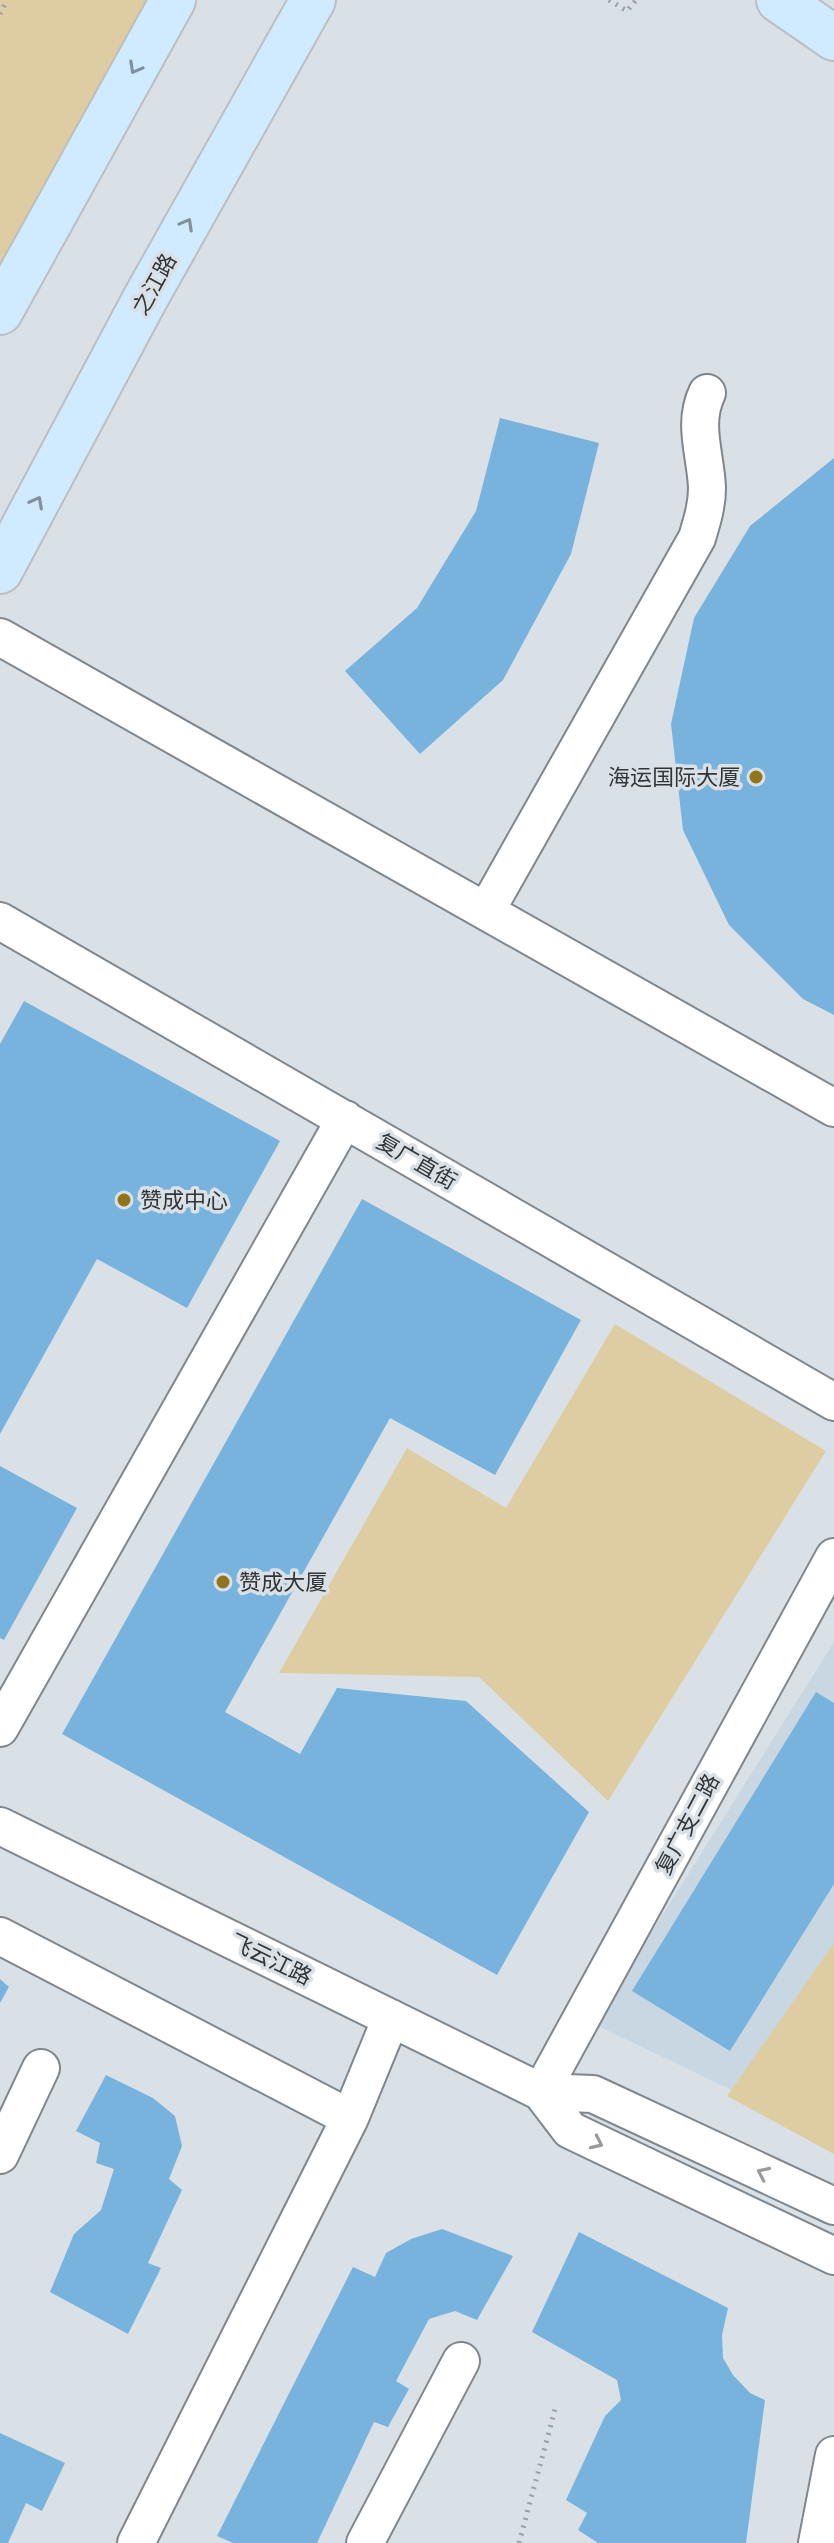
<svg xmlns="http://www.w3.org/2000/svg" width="834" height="2543" font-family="'DejaVu Sans','Noto Sans SC',sans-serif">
	<rect width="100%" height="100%" fill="#d9e1e7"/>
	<!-- built -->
	<path fill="#c9d7e2" d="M834 1642V2139L594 2024Z"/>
	<!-- green -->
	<path fill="#decda3" d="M0 0H147L0 280Z
		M615 1324 826 1451 608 1801 479 1677 279 1673 407 1448 506 1508Z
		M834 1943V2154L727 2096Z"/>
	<!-- building -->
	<path fill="#78b3de" d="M500 418 599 443 571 554 503 680 420 754 345 671 417 608 476 511Z
		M834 458V1015L803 999 729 925 683 830 671 724 694 618 750 526Z
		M24 1001 280 1141 187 1308 97 1259 0 1434V1044Z
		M362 1199 581 1320 495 1475 390 1418 225 1712 300 1754 337 1688 466 1701 589 1812 497 1975 62 1734Z
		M0 1466 77 1508 4 1640 0 1638Z
		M816 1692 834 1703V1884L730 2051 632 1991Z
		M0 1979 9 1987 0 2003Z
		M106 2075 153 2098 175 2116 182 2146 169 2179 182 2190 148 2263 161 2268 128 2334 50 2292 74 2234 101 2210 114 2169 96 2163 100 2143 76 2131Z
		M442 2229 513 2256 477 2320 455 2311 429 2319 396 2381 409 2389 388 2427 374 2422 317 2543H233L217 2536 353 2267 375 2277 386 2253 411 2239Z
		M579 2232 728 2308 722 2335 723 2358 733 2375 750 2393 765 2400 746 2543H598L578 2530 587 2513 566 2500 605 2416 621 2400 617 2380 532 2332Z
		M0 2433 65 2463 42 2511 26 2503 8 2543H0Z"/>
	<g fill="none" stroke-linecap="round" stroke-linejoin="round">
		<defs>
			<path id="minor" d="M0 637 834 1108
				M486 911 697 538C702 521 707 506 707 488 706 456 692 424 707 393
				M0 921 834 1402
				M0 1728 345 1119
				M0 1826 541 2092 593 2094 834 2206
				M0 1936 350 2118
				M541 2092 834 1557
				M541 2092 570 2130 834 2256
				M0 2155 41 2068
				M136 2543 350 2118 391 2018
				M365 2543 461 2361
				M817 2543 834 2455"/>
			<path id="major" d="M779 0 834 38
				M0 312 173 0
				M0 571 145 299 313 0"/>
		</defs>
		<!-- minor casing -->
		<use href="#minor" stroke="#7f868c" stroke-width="40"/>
		<!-- major casing -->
		<use href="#major" stroke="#bdbebf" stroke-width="48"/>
		<!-- path -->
		<path stroke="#9aa0a5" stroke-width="5" stroke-dasharray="2 6" stroke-linecap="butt" d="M609 0 627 11 636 0
			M0 14 7 0
			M519 2543 556 2406"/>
		<!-- minor -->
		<use href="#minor" stroke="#fff" stroke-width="36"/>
		<!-- major -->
		<use href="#major" stroke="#d0ebff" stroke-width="44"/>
	</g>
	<!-- one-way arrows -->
	<defs><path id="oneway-chevron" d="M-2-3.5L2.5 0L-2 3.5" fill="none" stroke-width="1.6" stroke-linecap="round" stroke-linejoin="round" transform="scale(2)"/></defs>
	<g stroke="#81909b">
		<use href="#oneway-chevron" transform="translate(135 68) rotate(119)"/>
		<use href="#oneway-chevron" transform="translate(187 224) rotate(-61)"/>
		<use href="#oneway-chevron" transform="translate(37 502) rotate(-62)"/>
	</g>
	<g stroke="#989a9b">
		<use href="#oneway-chevron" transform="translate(597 2143) rotate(25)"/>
		<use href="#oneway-chevron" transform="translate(763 2173) rotate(-155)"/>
	</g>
	<!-- markers -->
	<g fill="#92741a" stroke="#d9e1e7" stroke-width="3">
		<circle cx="756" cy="777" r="8"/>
		<circle cx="124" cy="1200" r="8"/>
		<circle cx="223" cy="1582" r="8"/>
	</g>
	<g text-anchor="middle" stroke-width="7" stroke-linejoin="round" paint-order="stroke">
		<!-- street labels -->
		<g font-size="22" fill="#323537" stroke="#d9e1e7">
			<text transform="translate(154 284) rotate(-61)" y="8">之江路</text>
			<text transform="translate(417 1161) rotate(30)" y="8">复广直街</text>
			<text transform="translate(687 1824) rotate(-62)" y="8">复广支二路</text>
			<text transform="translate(271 1959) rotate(26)" y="8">飞云江路</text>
		</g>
		<!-- poi labels -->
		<g font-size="22" fill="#323537" stroke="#d9e1e7" text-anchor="start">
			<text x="740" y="785" text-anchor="end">海运国际大厦</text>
			<text x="140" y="1208">赞成中心</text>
			<text x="239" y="1590">赞成大厦</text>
		</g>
	</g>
</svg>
